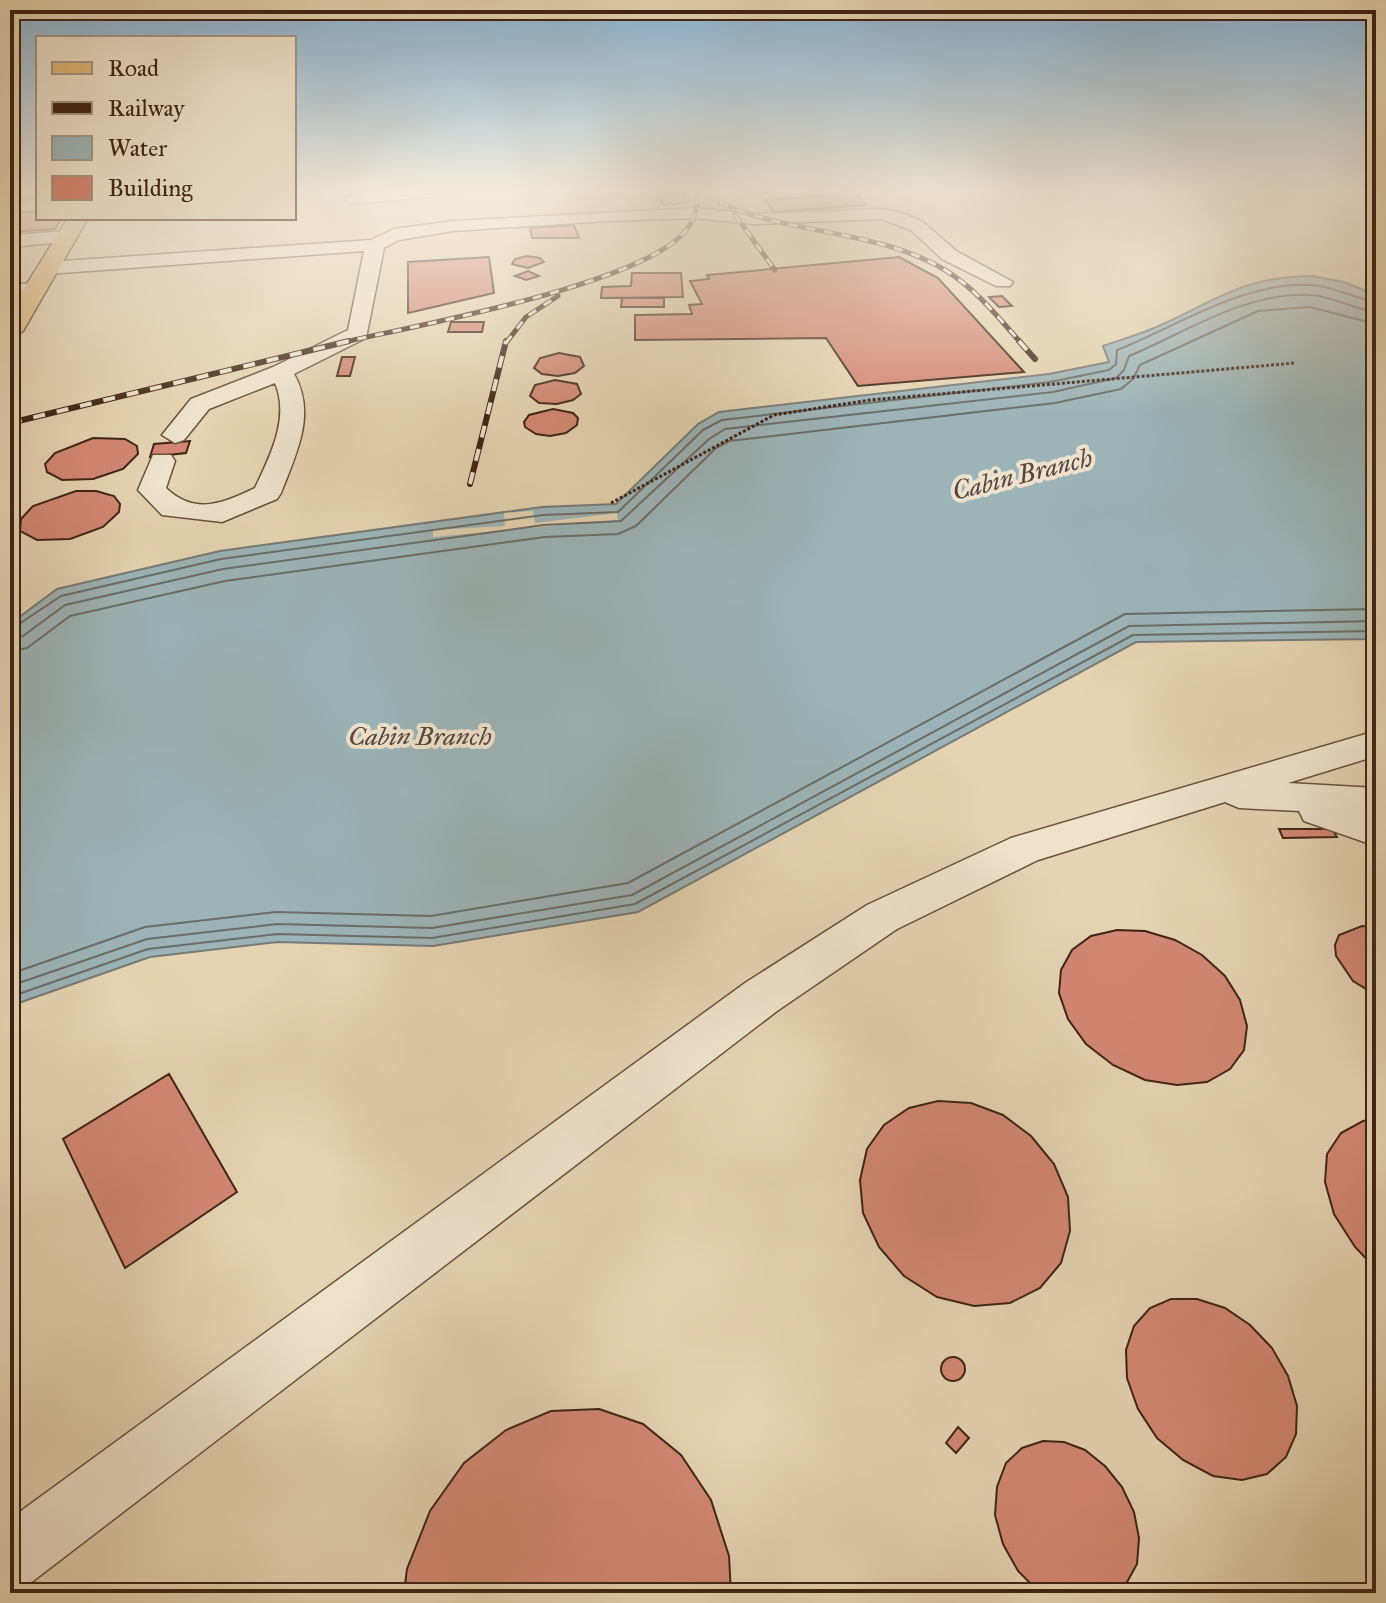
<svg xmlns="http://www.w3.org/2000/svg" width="1386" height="1603" font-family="'IM FELL Great Primer',serif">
	<rect width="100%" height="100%" fill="#e5d3b1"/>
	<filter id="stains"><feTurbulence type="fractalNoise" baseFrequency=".0025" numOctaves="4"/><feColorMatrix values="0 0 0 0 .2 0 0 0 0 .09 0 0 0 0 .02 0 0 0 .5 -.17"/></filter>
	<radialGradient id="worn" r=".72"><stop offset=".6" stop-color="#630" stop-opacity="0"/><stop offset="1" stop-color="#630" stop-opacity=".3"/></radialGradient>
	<!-- water -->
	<path fill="#9cb4b8" stroke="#767a77" stroke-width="2" d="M1312 276 1344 282 1376 295V639L1136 642 638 912 433 946 277 942 150 957 10 1006V624L57 589 220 551 542 507 616 504 698 424 719 412 1049 374 1109 362 1103 346C1122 339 1142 334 1161 325 1220 298 1243 277 1312 276Z"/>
	<!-- pier -->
	<path fill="#e5d3b1" d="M533 511 535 523 617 513 618 520 433 537V530L505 526 504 513Z"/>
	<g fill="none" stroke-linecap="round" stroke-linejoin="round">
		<!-- shore -->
		<path stroke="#6d6c66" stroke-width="2" d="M10 630 61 596 221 559 543 515 618 512 703 430 722 420 1050 382 1109 370 1116 364 1117 350C1178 326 1242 282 1310 285 1333 286 1354 298 1376 302
			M10 640 23 636 65 605 223 569 544 525 621 521 709 439 725 429 1053 392 1116 378 1124 370 1129 356C1187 332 1244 292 1310 295 1333 296 1353 309 1376 312
			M10 652 27 648 70 616 225 581 545 537 618 534 636 526 716 448 729 441 1055 403 1121 389 1133 379 1140 365 1258 311 1310 307 1376 324
			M10 974 145 927 276 912 431 916 628 883 1125 614 1376 609
			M10 986 147 939 277 924 432 928 632 895 1129 626 1376 621
			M10 997 148 949 277 934 432 938 635 904 1133 635 1376 631"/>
	</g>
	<!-- building -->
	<path fill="#d38773" stroke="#3e2415" stroke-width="2" d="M20 189H38V198L10 203Z
		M679 189 687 203 663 205 655 190Z
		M856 194 866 205 774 212 765 200Z
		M38 211V218H62L55 229 10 232V213Z
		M574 225 579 238H532L530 228Z
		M527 256 540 258 544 262 528 268 512 264 515 259Z
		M489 257 494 293 408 313V262Z
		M899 257 938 278 1024 372 858 386 826 338 635 340V315L692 314 689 305 702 304 690 281 709 279 707 275Z
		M528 271 539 276 526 280 515 276Z
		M632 273H681L683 297 601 298 602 287 631 286Z
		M1002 296 1012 306 999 307 989 297Z
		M622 298H664V307H621Z
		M451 322H484L482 332H448Z
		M559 353 580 357 584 366 575 373 558 376 542 374 534 368 540 358Z
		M342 357H355L350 376H337Z
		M555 380 577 384 581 394 573 400 557 404 539 403 530 396 535 385Z
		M553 409 573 413 578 418 577 425 566 433 550 436 536 434 525 427 524 422 529 415Z
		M93 438 125 439 137 446 138 454 123 469 93 479 62 480 47 472 45 464 55 453Z
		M190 441 186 453 150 457 154 444Z
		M76 491H96L114 496 120 504 119 512 103 527 70 539 37 540 20 531 21 519 33 506Z
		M1279 829H1332L1337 837 1283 838Z
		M1362 926 1376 927V995L1353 981 1336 956 1335 945 1339 935Z
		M1117 930 1145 931 1175 940 1202 955 1225 976 1240 1000 1247 1026 1244 1050 1230 1069 1207 1082 1177 1085 1145 1080 1113 1065 1086 1044 1068 1019 1059 993 1061 970 1072 950 1091 936Z
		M169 1074 237 1192 125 1268 63 1139Z
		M938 1101 971 1103 1003 1115 1031 1136 1054 1164 1068 1197 1070 1231 1061 1263 1040 1288 1010 1303 974 1306 937 1297 904 1276 879 1247 863 1213 860 1180 867 1149 884 1125 909 1108Z
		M1376 1119V1269L1355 1247 1334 1214 1325 1182 1327 1154 1341 1133 1363 1121Z
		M1171 1299H1197L1225 1308 1250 1325 1272 1348 1288 1376 1297 1406 1296 1434 1286 1457 1267 1474 1242 1480 1213 1476 1183 1460 1157 1438 1138 1409 1127 1378 1126 1350 1134 1326 1150 1308Z
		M941 1369a12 12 0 1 1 24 0a12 12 0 1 1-24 0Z
		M599 1409 643 1424 681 1455 711 1500 729 1556 731 1593H404L407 1569 430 1511 464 1463 506 1430 551 1411Z
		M958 1427 969 1438 956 1453 946 1443Z
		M1043 1441 1064 1442 1085 1450 1105 1466 1122 1487 1134 1512 1139 1538 1137 1564 1121 1593H1040L1018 1571 1003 1544 995 1515 997 1487 1006 1463 1022 1448Z"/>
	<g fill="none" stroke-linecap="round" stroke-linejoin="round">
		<defs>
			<path id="minor" d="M403 189H467L459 194 353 204 344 199 353 194Z
				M694 208 753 214 881 209 902 213 923 222 956 251 1013 282 1010 286H996L942 259 911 230 881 219 753 224 694 218 609 221 453 231 399 240 384 248 366 338 294 374C317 414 296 454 281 493L277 499 222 522 162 515 138 490 153 455H171L175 461 166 488C196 516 223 503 255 488 270 456 290 418 275 383L209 409 184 440 175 443 162 435 191 399 273 367 348 330 364 251 48 274 38 268 48 262 371 240 394 229 453 221Z
				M66 231 75 237 73 241 10 247V235Z
				M35 283 45 289 42 293 10 297V285Z
				M1376 731V756L1288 783 1376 788V846L1304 821 1299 811 1239 808 1225 802 1038 860 897 929 777 1011 33 1581 10 1590V1519L745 983 867 905 1011 838Z"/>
			<path id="major" d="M68 218H88L23 331 10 339V311Z"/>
		</defs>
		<!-- minor casing -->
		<use href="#minor" stroke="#68503c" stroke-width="3"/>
		<!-- major casing -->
		<use href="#major" stroke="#3e2415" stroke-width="3"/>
		<!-- path -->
		<path stroke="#3e2415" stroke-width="3" stroke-dasharray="3 2" stroke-linecap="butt" d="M611 503 774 415 870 400 1295 363"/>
		<!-- minor -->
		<use href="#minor" fill="#eee2cc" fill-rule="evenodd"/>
		<!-- major -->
		<use href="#major" fill="#e2ba78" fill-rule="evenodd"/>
		<defs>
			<path id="rail-far1" d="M720 203C792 235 879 230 945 270 975 288 998 317 1021 343
				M735 215 775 270
				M340 343C413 326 647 284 687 229 697 216 697 205 697 189
				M506 343 526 317 558 296"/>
			<path id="rail" d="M1019 341 1035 359
				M10 423 349 341
				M470 484 506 341"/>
		</defs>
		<!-- rail-far1 casing -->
		<use href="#rail-far1" stroke="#3e2415" stroke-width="5"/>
		<!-- rail casing -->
		<use href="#rail" stroke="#3e2415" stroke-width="6"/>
		<!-- rail-far1 -->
		<use href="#rail-far1" stroke="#eee2cc" stroke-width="3" stroke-dasharray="9" stroke-linecap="butt"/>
		<!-- rail -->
		<use href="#rail" stroke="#eee2cc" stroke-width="4" stroke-dasharray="12" stroke-linecap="butt"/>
	</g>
	<!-- sky -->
	<linearGradient id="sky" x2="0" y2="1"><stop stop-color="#89b4d5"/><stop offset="0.46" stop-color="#f3ebdc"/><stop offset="1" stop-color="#f3ebdc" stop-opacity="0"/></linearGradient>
	<rect width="1386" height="414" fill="url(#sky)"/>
	<g text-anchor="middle" stroke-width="8" stroke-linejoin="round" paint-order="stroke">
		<!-- water labels -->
		<g font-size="26" font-style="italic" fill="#56483e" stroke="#eee2cc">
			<text transform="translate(1022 474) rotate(-14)" y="9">Cabin Branch</text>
			<text x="420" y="745">Cabin Branch</text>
		</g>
	</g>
	<!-- margin -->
	<rect width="1386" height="1603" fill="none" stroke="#e5d3b1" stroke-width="40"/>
	<rect x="12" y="12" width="1362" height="1579" fill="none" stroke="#3e2415" stroke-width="4"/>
	<rect x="20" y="20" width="1346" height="1563" fill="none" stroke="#3e2415" stroke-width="2"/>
	<!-- legend -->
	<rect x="36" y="36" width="260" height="184" fill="#eee2cc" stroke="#a89683" stroke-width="2"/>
	<rect x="52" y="62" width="40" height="12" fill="#e2ba78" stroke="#a89683" stroke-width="2"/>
	<text x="108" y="76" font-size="24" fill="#3e2415">Road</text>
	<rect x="52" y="102" width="40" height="12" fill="#3e2415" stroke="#a89683" stroke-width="2"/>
	<text x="108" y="116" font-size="24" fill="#3e2415">Railway</text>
	<rect x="52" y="136" width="40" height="24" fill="#9cb4b8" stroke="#a89683" stroke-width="2"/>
	<text x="108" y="156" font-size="24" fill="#3e2415">Water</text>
	<rect x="52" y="176" width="40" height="24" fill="#d38773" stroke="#a89683" stroke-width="2"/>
	<text x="108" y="196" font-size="24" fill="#3e2415">Building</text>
	<rect width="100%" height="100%" filter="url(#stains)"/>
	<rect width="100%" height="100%" fill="url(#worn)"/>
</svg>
